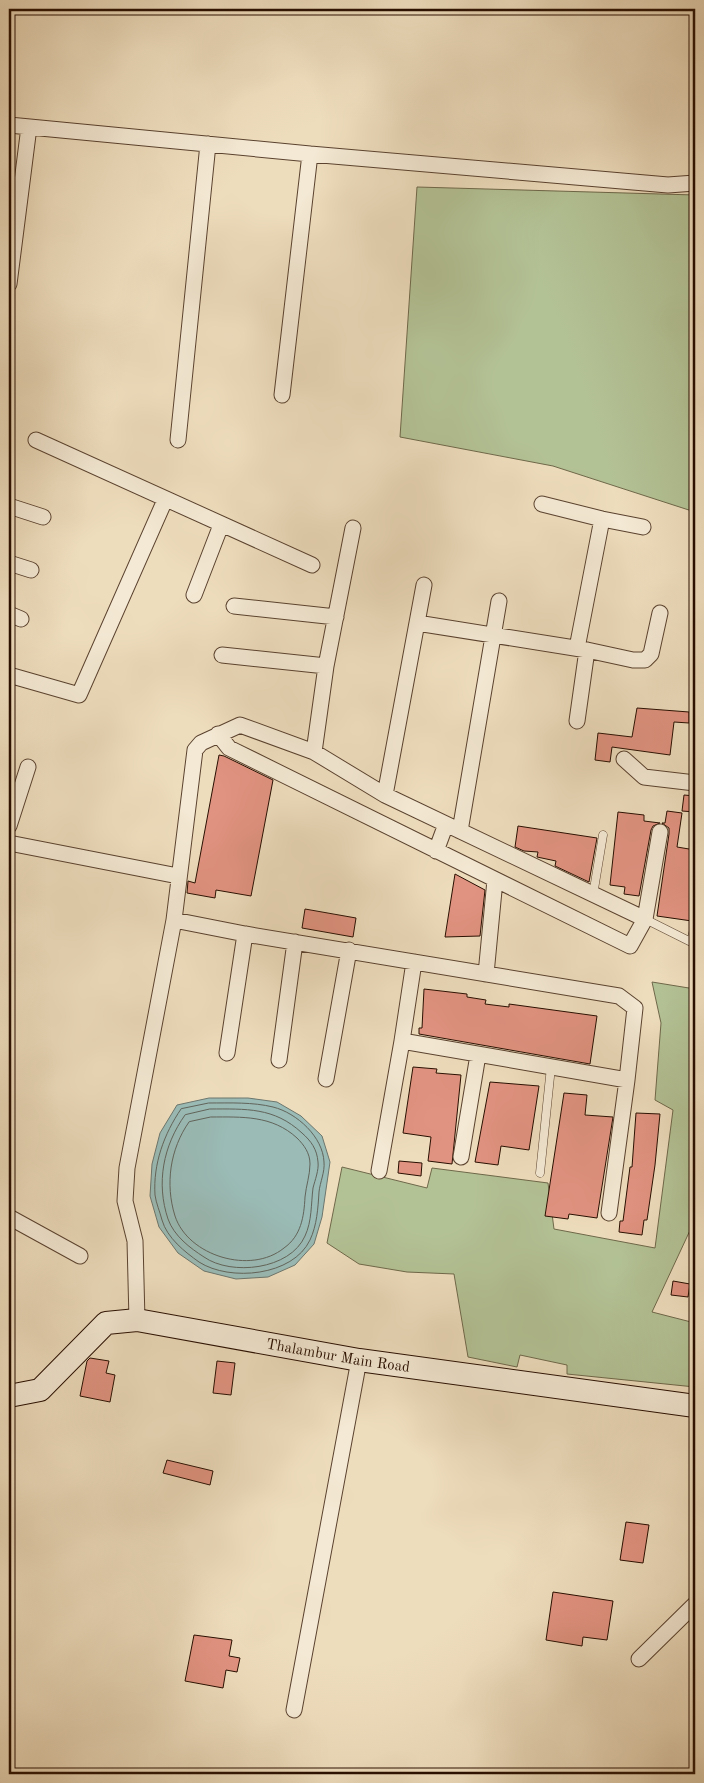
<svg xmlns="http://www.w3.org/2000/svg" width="704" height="1783" font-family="'Old Standard TT',serif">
	<rect width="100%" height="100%" fill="#eeddbd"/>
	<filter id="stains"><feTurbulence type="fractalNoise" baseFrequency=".004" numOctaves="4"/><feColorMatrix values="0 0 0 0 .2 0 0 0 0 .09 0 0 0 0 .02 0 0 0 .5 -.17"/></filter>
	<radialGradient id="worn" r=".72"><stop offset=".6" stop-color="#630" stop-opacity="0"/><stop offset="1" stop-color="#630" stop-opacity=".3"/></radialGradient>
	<!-- green -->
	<path fill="#b3c295" stroke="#6e684a" d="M417 187 695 195V512L553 466 400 437Z
		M652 982 695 989V1224H693L652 1312 695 1323V1387L567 1374V1365L520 1355 517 1367 468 1357 454 1274 407 1272 359 1264 327 1243 342 1167 427 1188 432 1168 548 1183 554 1229 655 1248 673 1110 655 1100 661 1023Z"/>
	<!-- water -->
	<path fill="#9abbb6" stroke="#6c766d" d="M209 1098H248L277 1102 301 1116 322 1136 330 1162 322 1217 314 1244 295 1265 268 1277 236 1279 204 1271 178 1253 159 1227 150 1196 152 1164 160 1133 177 1105Z"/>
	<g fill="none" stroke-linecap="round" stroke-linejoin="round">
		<!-- shore -->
		<path stroke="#61645b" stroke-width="1" d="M209 1103C230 1103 253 1102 273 1107 297 1113 323 1137 324 1162 325 1172 320 1182 319 1192 318 1208 317 1225 310 1240 293 1276 230 1282 199 1262 185 1252 167 1238 162 1220 160 1212 156 1203 155 1195 153 1164 164 1134 181 1109Z
			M210 1109C246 1109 274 1107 302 1133 311 1141 317 1149 318 1162 319 1170 315 1180 313 1188 311 1204 312 1221 305 1236 290 1270 231 1276 204 1257 190 1248 174 1236 168 1219 156 1183 163 1146 185 1115Z
			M211 1117C242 1117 272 1115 297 1138 304 1145 310 1153 310 1164 310 1175 306 1186 305 1197 304 1217 301 1236 284 1248 251 1275 188 1256 175 1216 165 1184 170 1149 189 1122Z"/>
	</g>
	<!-- building -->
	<path fill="#e19381" stroke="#280e00" d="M637 708 689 712V723L674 722 670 755 612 747 610 762 595 760 598 733 632 737Z
		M219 755 224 756 273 780 251 896 216 890 215 898 187 893 188 881 195 883Z
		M684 795 695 796V812L682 811Z
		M667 811 682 813 677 847 695 850V919L692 921 657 916 669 834V828L662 823H665Z
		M618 812 644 815V821L660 823 653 826 651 830 639 896 624 894 625 887 610 885Z
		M518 826 597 838 589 882 555 866 556 861 537 857 538 852 524 851 515 847Z
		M455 874 485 890 480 936 445 937Z
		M305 909 356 918 353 937 302 928Z
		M424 989 467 994V997L486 1000 485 1004 509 1007V1004L597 1016 590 1064 419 1034V1028H422Z
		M413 1067 437 1069 436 1073 461 1075 452 1164 428 1161 431 1137 403 1133Z
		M490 1082 539 1086 529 1150 501 1146 498 1165 475 1162Z
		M564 1093 587 1095 585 1115 613 1117 597 1218 569 1214 568 1219 545 1216Z
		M636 1113 660 1114 655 1165 647 1220H644L642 1235 619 1232 620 1221H623L630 1167H632Z
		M399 1161 422 1163 421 1176 398 1173Z
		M673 1281 690 1284 688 1297 671 1295Z
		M90 1358 109 1361 106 1373 115 1375 110 1402 80 1396 87 1361Z
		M217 1361 235 1363 231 1395 213 1393Z
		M167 1460 213 1471 210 1485 163 1473Z
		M626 1522 649 1525 643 1563 620 1560Z
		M553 1592 613 1601 607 1640 583 1637 582 1646 546 1640Z
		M194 1635 232 1640 229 1656 240 1658 237 1672 226 1670 223 1688 185 1681Z"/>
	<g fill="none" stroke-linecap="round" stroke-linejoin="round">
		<defs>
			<path id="lane" d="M593 895 603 835
				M645 919 691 942 695 925
				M540 1173 551 1067"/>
			<path id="street" d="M9 125 310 154 668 185 695 183
				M9 284 29 127
				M282 395 310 154
				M36 440 312 565
				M178 440 208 144
				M542 504 602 519 643 527
				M9 506 43 517
				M9 563 31 570
				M194 595 221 525
				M234 606 336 617
				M9 614 21 619
				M417 623 587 650 633 660H645L651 654 660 613
				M577 648 602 519
				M222 655 326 666
				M9 675 79 695 165 500
				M577 721 587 650
				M218 734 229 748 630 946 645 919 660 832
				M314 752 326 666 353 528
				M624 759 644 777 695 783
				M385 795 424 585
				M9 826 28 767
				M460 831 499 601
				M9 843 178 876
				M436 851 446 824
				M174 920 195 750 201 743 240 725 314 752 385 795 645 919
				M486 974 495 880
				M227 1053 245 934
				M279 1060 295 942
				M326 1079 349 950
				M461 1157 478 1055
				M379 1171 402 1041
				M609 1213 627 1080
				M9 1217 80 1256
				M137 1320 135 1241 125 1201 127 1168 174 920 245 934 619 996 635 1008 627 1080 402 1041 414 962
				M639 1659 695 1604
				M294 1710 359 1360"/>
			<g id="secondary">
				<path id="s1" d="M9 1396 40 1390 106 1323 137 1320 359 1360 695 1406"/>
			</g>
		</defs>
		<!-- lane casing -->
		<use href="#lane" stroke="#5a422f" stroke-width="9"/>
		<!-- street casing -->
		<use href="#street" stroke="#5a422f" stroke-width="17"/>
		<!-- secondary casing -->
		<use href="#secondary" stroke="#280e00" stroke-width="24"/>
		<!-- lane -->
		<use href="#lane" stroke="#f4e9d4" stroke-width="8"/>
		<!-- street -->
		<use href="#street" stroke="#f4e9d4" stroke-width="15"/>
		<!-- secondary -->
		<use href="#secondary" stroke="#f4e9d4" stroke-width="22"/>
	</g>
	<g text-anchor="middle" stroke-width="5" stroke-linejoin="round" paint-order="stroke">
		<!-- street labels -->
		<g font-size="15" fill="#280e00" stroke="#f4e9d4">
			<text dy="5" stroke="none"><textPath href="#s1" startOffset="361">Thalambur Main Road</textPath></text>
		</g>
	</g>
	<!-- margin -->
	<rect width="704" height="1783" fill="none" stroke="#eeddbd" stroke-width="30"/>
	<rect x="10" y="10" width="684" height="1763" fill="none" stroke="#280e00" stroke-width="2.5"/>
	<rect x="15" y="15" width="674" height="1753" fill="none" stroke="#280e00"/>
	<rect width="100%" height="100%" filter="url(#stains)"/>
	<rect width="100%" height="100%" fill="url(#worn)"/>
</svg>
